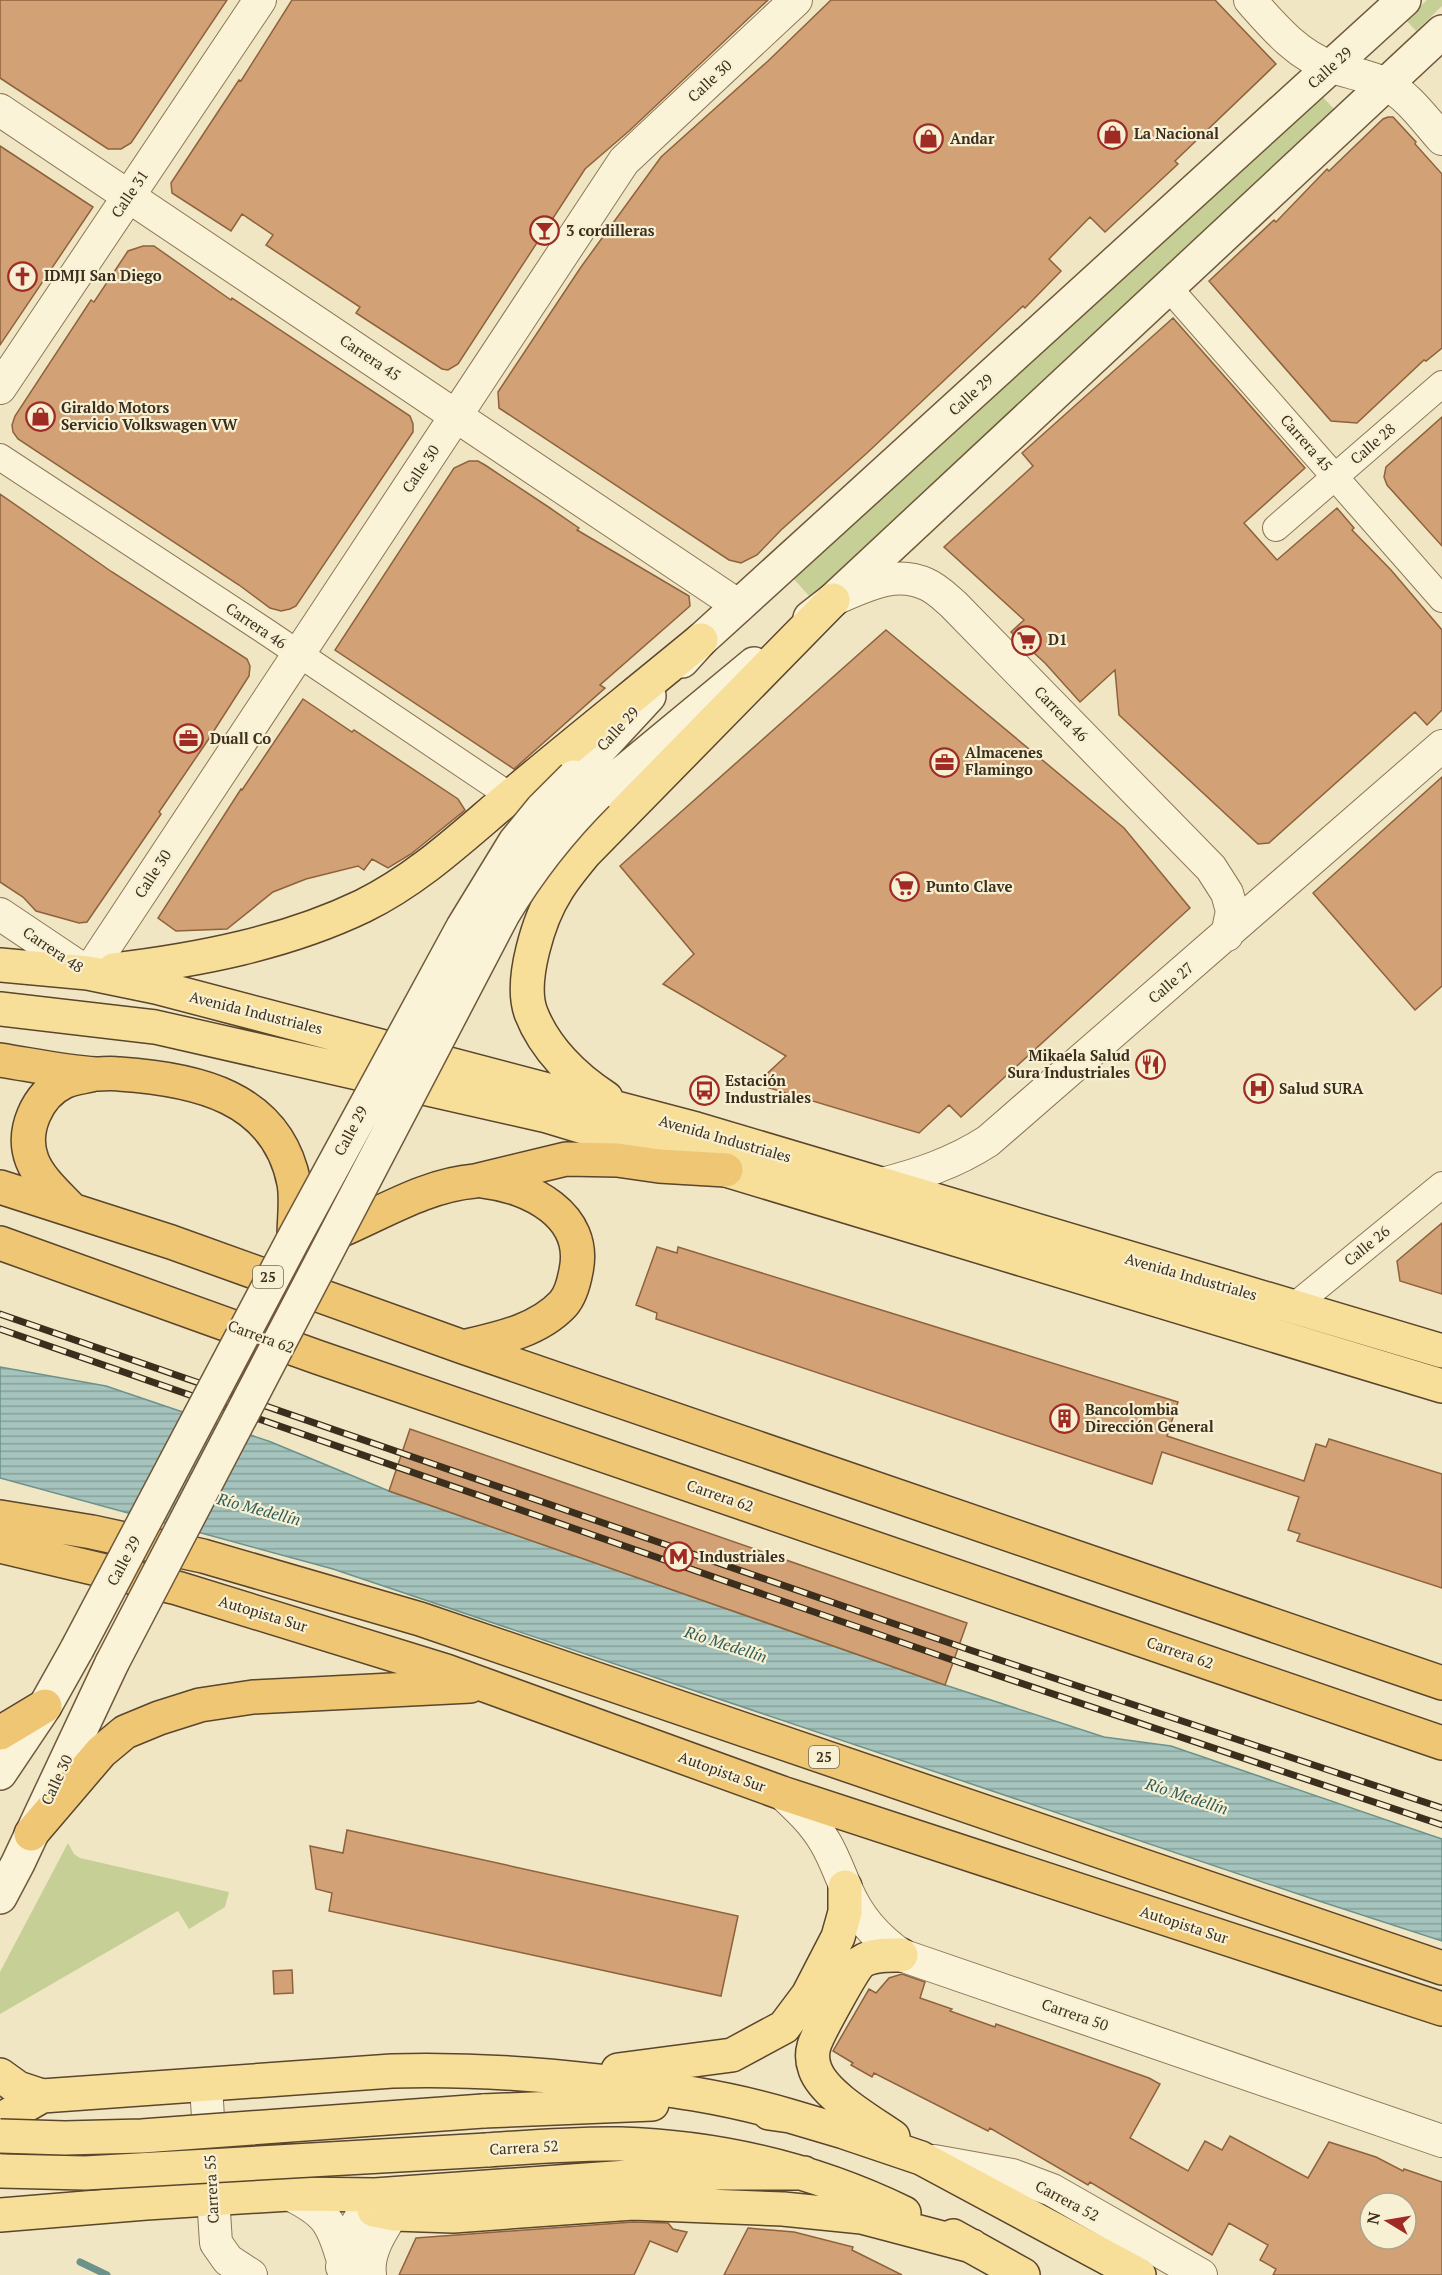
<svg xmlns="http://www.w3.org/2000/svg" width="1442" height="2275" font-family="'PT Serif',serif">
	<defs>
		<pattern id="water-rules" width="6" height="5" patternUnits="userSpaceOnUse" patternTransform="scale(1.5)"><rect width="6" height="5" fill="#a5c4bd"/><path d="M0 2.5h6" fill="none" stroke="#88a099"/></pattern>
	</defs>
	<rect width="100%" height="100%" fill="#f1e6c3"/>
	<!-- grass -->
	<path fill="#c6d096" d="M1427 0H1442V6L1416 31 1406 20Z
		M1317 91 1335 110 810 597 793 578Z
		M68 1843 74 1854 80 1858 229 1892 225 1907 189 1929 178 1911 0 2014V1972Z"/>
	<!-- water -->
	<path fill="url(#water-rules)" stroke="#6b938b" stroke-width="1.5" d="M0 1367 106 1386 271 1442 389 1491 945 1685 1104 1737 1171 1746 1442 1839V1941L1319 1901 333 1569 0 1478Z"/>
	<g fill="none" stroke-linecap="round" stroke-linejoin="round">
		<!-- stream -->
		<path stroke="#6b938b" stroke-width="7" d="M80 2262 107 2275"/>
	</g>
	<!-- building -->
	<path fill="#d2a276" stroke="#8e623c" stroke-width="1.5" fill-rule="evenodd" d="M0 0H227L131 143 121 149H108L0 78Z
		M292 0H768L629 131 585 169 458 364 448 370 442 369 356 313 360 307 266 245 273 235 242 214 231 231 172 193 171 183 239 80 241 81Z
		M831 0H1215L1276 64 1175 161 1178 164 1105 232 1090 217 1049 259 1061 271 1025 308 1023 306 867 453 781 530 757 555 741 563 729 560 499 408 498 392 581 267 661 157 768 61Z
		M1388 117H1393L1416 142 1415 144 1442 174V348L1426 361 1424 360 1357 423 1331 421 1209 281 1274 220 1276 222 1327 169 1329 171 1383 119Z
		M0 146 93 207 0 345Z
		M143 246H154L231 300 232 298 410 416 413 424V432L296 606 290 609 281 611 270 608 239 585 18 439 13 432 12 425 15 416 91 300 94 302 128 251Z
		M1173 318 1305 468 1244 523 1277 560 1337 508 1354 528 1352 530 1391 570 1442 630V710L1427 725 1415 712 1269 843 1258 844 1119 715 1115 670 1080 702 1045 663 1011 632 1024 620 944 547 1033 466 1022 453Z
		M1442 417V546L1387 485 1384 477 1386 467Z
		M469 461H478L485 465 550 508 579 528 577 530 689 596 690 606 600 685 605 688 514 769 335 650 454 468Z
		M0 494 112 572 247 659 250 666 249 676 208 740 159 812 161 814 87 922 79 923 36 911 23 897 0 882Z
		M886 630 1124 828 1190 908 961 1117 949 1105 919 1133 756 1084 786 1056 663 984 694 954 620 866Z
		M303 699 352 732 354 730 458 799 465 810 411 854 388 868 372 859 364 870 358 866 306 879 273 892 227 929 176 931 158 918 241 789 242 790Z
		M1442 777V986L1415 1010 1313 893Z
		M1442 1223V1294L1400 1281 1397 1261Z
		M657 1247 677 1253 678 1247 1178 1402 1167 1436 1304 1481 1316 1444 1326 1447 1329 1439 1442 1474V1588L1297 1541 1300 1534 1288 1530 1299 1497 1162 1452 1152 1484 656 1319 657 1313 636 1305Z
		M410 1429 967 1623 945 1685 389 1491Z
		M347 1830 738 1916 721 1996 329 1911 332 1893 316 1889 310 1846 343 1853Z
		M292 1970 293 1993 274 1994 273 1971Z
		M902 1974 925 1982 920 1998 952 2009 950 2011 995 2027 996 2024 1149 2078 1160 2084 1130 2138 1188 2171 1205 2141 1222 2150 1230 2136 1308 2178 1329 2142 1376 2157 1403 2171 1404 2169 1442 2182V2275H1273L1276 2269 1260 2260 1268 2245 1229 2223 1212 2255 1090 2182 1088 2185 990 2128 988 2131 874 2073 872 2077 851 2065 853 2063 833 2051 869 1989 876 1993 889 1978ZM1370 2203H1406V2239H1370Z
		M633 2222 668 2223 673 2229 687 2232 677 2252 650 2241 634 2275H399L416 2238Z
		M748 2228 794 2232 853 2247 852 2250 902 2275H724Z"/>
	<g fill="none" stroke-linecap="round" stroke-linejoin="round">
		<defs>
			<path id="minor" d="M1169 288 1442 599
				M0 457 262 629 510 796
				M1276 528 1442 384
				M1293 1307 1442 1185"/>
			<path id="tertiary" d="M1250 0C1273 26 1298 56 1332 67 1349 73 1368 75 1385 84 1408 95 1425 120 1442 139
				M0 110 739 606
				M0 388 260 0
				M839 597C867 585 896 570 926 584 936 588 945 597 953 604L1211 868 1227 893 1232 911 1227 935
				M0 914 88 973
				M88 973 624 161 796 0
				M878 1185C918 1175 954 1163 988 1141L1442 746
				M782 1793C798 1808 814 1823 825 1842 834 1857 839 1872 846 1888 858 1917 876 1937 901 1955L1442 2141
				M206 2086 216 2243 228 2260 251 2275
				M934 2161 1012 2175 1052 2190 1201 2275
				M289 2194C326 2212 332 2222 343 2261
				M342 2267C346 2241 359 2217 375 2195
				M370 2275C366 2245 392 2218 405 2193"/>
			<path id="secondary" d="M810 618 833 600 1442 32
				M682 661 701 640 1404 0
				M574 777 649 696
				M597 794 754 664
				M0 1773 45 1706 77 1649
				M0 1897 18 1863 112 1663"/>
			<path id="primary" d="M0 965 88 973 156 987 696 1129 1442 1351
				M114 970C198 960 286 943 363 906 420 878 464 835 512 795 574 743 638 692 701 640
				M0 1009 155 1027 547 1116 1442 1386
				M606 1098C575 1078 545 1049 531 1013 519 981 539 918 557 890 565 877 575 865 585 853L833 600
				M618 2070 732 2055 784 2027 808 1995 838 1937 845 1912V1887
				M0 2075 18 2088 42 2096 392 2071C461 2069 529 2073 597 2081 663 2088 727 2097 790 2116
				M483 2111 652 2104
				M769 2113 790 2116 844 2132 921 2158 1139 2275
				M0 2120 42 2096
				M893 2137C870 2121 824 2095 815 2069 812 2061 812 2053 814 2046 817 2035 853 1969 861 1962 872 1954 889 1955 901 1955
				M487 2150C531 2147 576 2143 620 2144 718 2147 815 2170 904 2213
				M374 2210 394 2214 453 2216 633 2203 783 2209 862 2217 972 2246
				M0 2215 146 2203 289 2194 375 2195 642 2176 720 2173H804
				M953 2236 1023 2275"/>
			<path id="trunk" d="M0 1060C32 1065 64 1072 96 1074 103 1074 111 1073 119 1074 195 1079 277 1096 294 1183 297 1200 294 1220 294 1238
				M0 1187 171 1242 463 1347 1442 1683
				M72 1210C59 1196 39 1179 32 1160 21 1131 37 1095 64 1082 72 1078 83 1077 91 1075
				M337 1232C382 1213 426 1185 475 1181L566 1159 617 1160 659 1166 726 1170
				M0 1243 317 1357 1442 1743
				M463 1347C497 1339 538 1331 563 1304 571 1295 574 1282 576 1271 588 1215 529 1186 483 1181
				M0 1517 92 1532 203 1556 420 1619 1442 1968
				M0 1546 177 1588 446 1671 782 1793 1442 2009
				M0 1733 45 1706
				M31 1834 101 1752 125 1732 159 1718 200 1705 253 1697 470 1686"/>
		</defs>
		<!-- minor casing -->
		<use href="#minor" stroke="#8d7758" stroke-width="28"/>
		<!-- tertiary casing -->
		<use href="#tertiary" stroke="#8d7758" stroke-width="34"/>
		<!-- secondary casing -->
		<use href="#secondary" stroke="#6f583b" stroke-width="36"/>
		<!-- primary casing -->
		<use href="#primary" stroke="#5a452d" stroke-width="36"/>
		<!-- trunk casing -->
		<use href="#trunk" stroke="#5a452d" stroke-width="36"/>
		<!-- minor -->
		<use href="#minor" stroke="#fbf3d7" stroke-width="26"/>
		<!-- tertiary -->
		<use href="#tertiary" stroke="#fbf3d7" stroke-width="32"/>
		<!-- secondary -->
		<use href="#secondary" stroke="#fbf3d7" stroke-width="33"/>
		<!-- primary -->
		<use href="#primary" stroke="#f7df99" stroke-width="33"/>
		<!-- trunk -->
		<use href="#trunk" stroke="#eec674" stroke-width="33"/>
		<defs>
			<path id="rail" d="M0 1314 967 1649 1442 1808
				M0 1329 961 1663 1442 1825"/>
		</defs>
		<!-- rail casing -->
		<use href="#rail" stroke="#3c2e1d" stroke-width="7"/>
		<!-- rail -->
		<use href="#rail" stroke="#f8f0d3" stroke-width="4.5" stroke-dasharray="14" stroke-linecap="butt"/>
		<defs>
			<path id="secondary-bridge" d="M77 1649 294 1238 463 927 515 842 542 809 574 777
				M112 1663 503 914C530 869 560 831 597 794"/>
			<path id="primary-bridge" d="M0 2136 65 2138 142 2136 483 2111
				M0 2171 85 2173 487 2150"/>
		</defs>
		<!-- secondary-bridge casing -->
		<use href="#secondary-bridge" stroke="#6f583b" stroke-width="36" stroke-linecap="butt"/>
		<!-- primary-bridge casing -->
		<use href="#primary-bridge" stroke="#5a452d" stroke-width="36" stroke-linecap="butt"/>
		<!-- secondary-bridge -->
		<use href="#secondary-bridge" stroke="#fbf3d7" stroke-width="33"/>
		<!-- primary-bridge -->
		<use href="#primary-bridge" stroke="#f7df99" stroke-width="33"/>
	</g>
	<!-- icons -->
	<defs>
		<symbol id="shop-ring" viewBox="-11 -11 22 22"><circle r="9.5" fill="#f8f0d3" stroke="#a02b24" stroke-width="1.5"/><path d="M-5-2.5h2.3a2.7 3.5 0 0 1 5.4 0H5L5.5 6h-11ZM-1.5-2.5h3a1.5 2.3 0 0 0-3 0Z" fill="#a02b24"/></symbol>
		<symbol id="bar-ring" viewBox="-11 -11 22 22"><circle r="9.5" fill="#f8f0d3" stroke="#a02b24" stroke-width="1.5"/><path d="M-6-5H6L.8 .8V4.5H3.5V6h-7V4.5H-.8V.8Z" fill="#a02b24"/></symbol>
		<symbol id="church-ring" viewBox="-11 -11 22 22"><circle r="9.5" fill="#f8f0d3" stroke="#a02b24" stroke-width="1.5"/><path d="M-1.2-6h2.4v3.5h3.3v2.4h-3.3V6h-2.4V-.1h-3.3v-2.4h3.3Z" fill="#a02b24"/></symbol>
		<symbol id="supermarket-ring" viewBox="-11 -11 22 22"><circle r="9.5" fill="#f8f0d3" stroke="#a02b24" stroke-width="1.5"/><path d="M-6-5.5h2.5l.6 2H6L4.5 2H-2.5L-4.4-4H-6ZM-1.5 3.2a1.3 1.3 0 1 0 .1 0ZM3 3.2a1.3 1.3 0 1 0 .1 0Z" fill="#a02b24"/></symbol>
		<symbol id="office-ring" viewBox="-11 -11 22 22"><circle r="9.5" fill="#f8f0d3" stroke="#a02b24" stroke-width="1.5"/><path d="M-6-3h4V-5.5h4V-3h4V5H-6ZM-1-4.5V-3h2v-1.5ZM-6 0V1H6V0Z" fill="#a02b24"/></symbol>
		<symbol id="restaurant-ring" viewBox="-11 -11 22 22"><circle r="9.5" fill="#f8f0d3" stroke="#a02b24" stroke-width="1.5"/><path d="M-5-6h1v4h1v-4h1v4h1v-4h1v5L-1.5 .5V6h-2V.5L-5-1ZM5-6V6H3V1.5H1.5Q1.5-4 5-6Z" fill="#a02b24"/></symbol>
		<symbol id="hospital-ring" viewBox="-11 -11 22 22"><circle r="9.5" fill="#f8f0d3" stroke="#a02b24" stroke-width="1.5"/><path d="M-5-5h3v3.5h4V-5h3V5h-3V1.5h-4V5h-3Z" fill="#a02b24"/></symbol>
		<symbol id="bus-ring" viewBox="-11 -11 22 22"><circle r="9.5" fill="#f8f0d3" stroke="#a02b24" stroke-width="1.5"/><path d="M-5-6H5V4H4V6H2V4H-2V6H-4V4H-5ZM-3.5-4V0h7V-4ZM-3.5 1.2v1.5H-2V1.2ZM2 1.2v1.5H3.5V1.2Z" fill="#a02b24"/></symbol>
		<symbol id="building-ring" viewBox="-11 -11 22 22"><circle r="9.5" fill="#f8f0d3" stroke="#a02b24" stroke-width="1.5"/><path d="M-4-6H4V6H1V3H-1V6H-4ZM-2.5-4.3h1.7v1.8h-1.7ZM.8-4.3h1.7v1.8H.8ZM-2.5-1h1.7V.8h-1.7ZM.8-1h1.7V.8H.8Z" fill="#a02b24"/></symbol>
		<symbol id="metro-ring" viewBox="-11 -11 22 22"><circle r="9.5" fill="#f8f0d3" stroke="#a02b24" stroke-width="1.5"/><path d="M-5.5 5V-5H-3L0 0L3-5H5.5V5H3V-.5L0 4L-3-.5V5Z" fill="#a02b24"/></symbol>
	</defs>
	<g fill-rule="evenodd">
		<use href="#shop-ring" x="1096" y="118" width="33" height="33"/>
		<use href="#shop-ring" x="912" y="122" width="33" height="33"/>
		<use href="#bar-ring" x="528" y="214" width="33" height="33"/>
		<use href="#church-ring" x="6" y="260" width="33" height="33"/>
		<use href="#shop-ring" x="24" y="400" width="33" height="33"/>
		<use href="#supermarket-ring" x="1010" y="624" width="33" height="33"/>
		<use href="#office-ring" x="172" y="722" width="33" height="33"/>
		<use href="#office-ring" x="928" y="746" width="33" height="33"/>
		<use href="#supermarket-ring" x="888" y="870" width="33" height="33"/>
		<use href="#restaurant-ring" x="1134" y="1048" width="33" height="33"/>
		<use href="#hospital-ring" x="1242" y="1072" width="33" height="33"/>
		<use href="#bus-ring" x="688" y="1074" width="33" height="33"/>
		<use href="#building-ring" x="1048" y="1402" width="33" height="33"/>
		<use href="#metro-ring" x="662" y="1540" width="33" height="33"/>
	</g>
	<g text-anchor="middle" stroke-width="4.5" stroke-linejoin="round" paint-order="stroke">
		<!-- shield labels -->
		<g fill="#f8f0d3" stroke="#746854" stroke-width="1.5">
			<rect x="253" y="1266" width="30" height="22" rx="4.5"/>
			<rect x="809" y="1746" width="30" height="22" rx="4.5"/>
		</g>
		<g font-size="14" font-weight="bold" fill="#3c2e1d">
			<text x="268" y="1282">25</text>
			<text x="824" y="1762">25</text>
		</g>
		<!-- street labels -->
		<g font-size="15" fill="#3c2e1d" stroke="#f8f0d3">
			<text transform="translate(1330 68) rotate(-42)" y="5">Calle 29</text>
			<text transform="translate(710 81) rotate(-43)" y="5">Calle 30</text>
			<text transform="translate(130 194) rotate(-56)" y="5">Calle 31</text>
			<text transform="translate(370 358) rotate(34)" y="5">Carrera 45</text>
			<text transform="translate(971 395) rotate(-42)" y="5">Calle 29</text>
			<text transform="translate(1306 443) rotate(49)" y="5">Carrera 45</text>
			<text transform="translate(1373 444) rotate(-41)" y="5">Calle 28</text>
			<text transform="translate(421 469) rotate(-56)" y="5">Calle 30</text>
			<text transform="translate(256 626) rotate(34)" y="5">Carrera 46</text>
			<text transform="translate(1061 714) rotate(46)" y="5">Carrera 46</text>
			<text transform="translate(618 729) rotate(-47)" y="5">Calle 29</text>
			<text transform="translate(153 874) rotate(-57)" y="5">Calle 30</text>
			<text transform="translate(53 950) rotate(34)" y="5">Carrera 48</text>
			<text transform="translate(1171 983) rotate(-41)" y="5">Calle 27</text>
			<text transform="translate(256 1013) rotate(14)" y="5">Avenida Industriales</text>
			<text transform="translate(351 1131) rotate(-62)" y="5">Calle 29</text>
			<text transform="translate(725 1139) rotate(16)" y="5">Avenida Industriales</text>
			<text transform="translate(1367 1246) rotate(-39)" y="5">Calle 26</text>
			<text transform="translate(1191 1277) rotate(16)" y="5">Avenida Industriales</text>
			<text transform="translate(261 1337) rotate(20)" y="5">Carrera 62</text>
			<text transform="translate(720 1496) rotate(19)" y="5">Carrera 62</text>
			<text transform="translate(124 1561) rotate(-62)" y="5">Calle 29</text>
			<text transform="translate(263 1614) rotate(17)" y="5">Autopista Sur</text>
			<text transform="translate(1180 1653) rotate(19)" y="5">Carrera 62</text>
			<text transform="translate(722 1772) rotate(20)" y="5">Autopista Sur</text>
			<text transform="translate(57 1780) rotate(-65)" y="5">Calle 30</text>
			<text transform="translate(1184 1925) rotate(18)" y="5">Autopista Sur</text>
			<text transform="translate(1075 2015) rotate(19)" y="5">Carrera 50</text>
			<text transform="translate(524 2148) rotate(-3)" y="5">Carrera 52</text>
			<text transform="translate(212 2189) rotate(-93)" y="5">Carrera 55</text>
			<text transform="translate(1067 2201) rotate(28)" y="5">Carrera 52</text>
		</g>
		<!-- poi labels -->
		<g font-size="15" font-weight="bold" fill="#3c2e1d" stroke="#f8f0d3" text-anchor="start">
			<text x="1134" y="139">La Nacional</text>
			<text x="950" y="144">Andar</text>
			<text x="566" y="236">3 cordilleras</text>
			<text x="44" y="281">IDMJI San Diego</text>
			<text x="61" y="413">Giraldo Motors<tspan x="61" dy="17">Servicio Volkswagen VW</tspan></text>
			<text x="1048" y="645">D1</text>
			<text x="210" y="744">Duall Co</text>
			<text x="965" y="758">Almacenes<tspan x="965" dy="17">Flamingo</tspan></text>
			<text x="926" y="892">Punto Clave</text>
			<text x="1130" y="1061" text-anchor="end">Mikaela Salud<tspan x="1130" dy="17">Sura Industriales</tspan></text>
			<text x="725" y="1086">Estación<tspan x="725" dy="17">Industriales</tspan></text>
			<text x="1279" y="1094">Salud SURA</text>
			<text x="1085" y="1415">Bancolombia<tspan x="1085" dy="17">Dirección General</tspan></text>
			<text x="699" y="1562">Industriales</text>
		</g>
		<!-- water labels -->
		<g font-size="16" font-style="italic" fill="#2c5d5c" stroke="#f8f0d3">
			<text transform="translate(259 1509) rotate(15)" y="6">Río Medellín</text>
			<text transform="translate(726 1644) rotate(18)" y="6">Río Medellín</text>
			<text transform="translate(1187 1796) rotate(18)" y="6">Río Medellín</text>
		</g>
	</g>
	<!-- north arrow -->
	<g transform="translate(1388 2221) rotate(281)"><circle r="28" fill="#f8f0d3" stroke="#ada28a" stroke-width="1.5"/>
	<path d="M0-4.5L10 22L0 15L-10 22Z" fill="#a02b24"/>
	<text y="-9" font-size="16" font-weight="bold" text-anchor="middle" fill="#3c2e1d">N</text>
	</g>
</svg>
